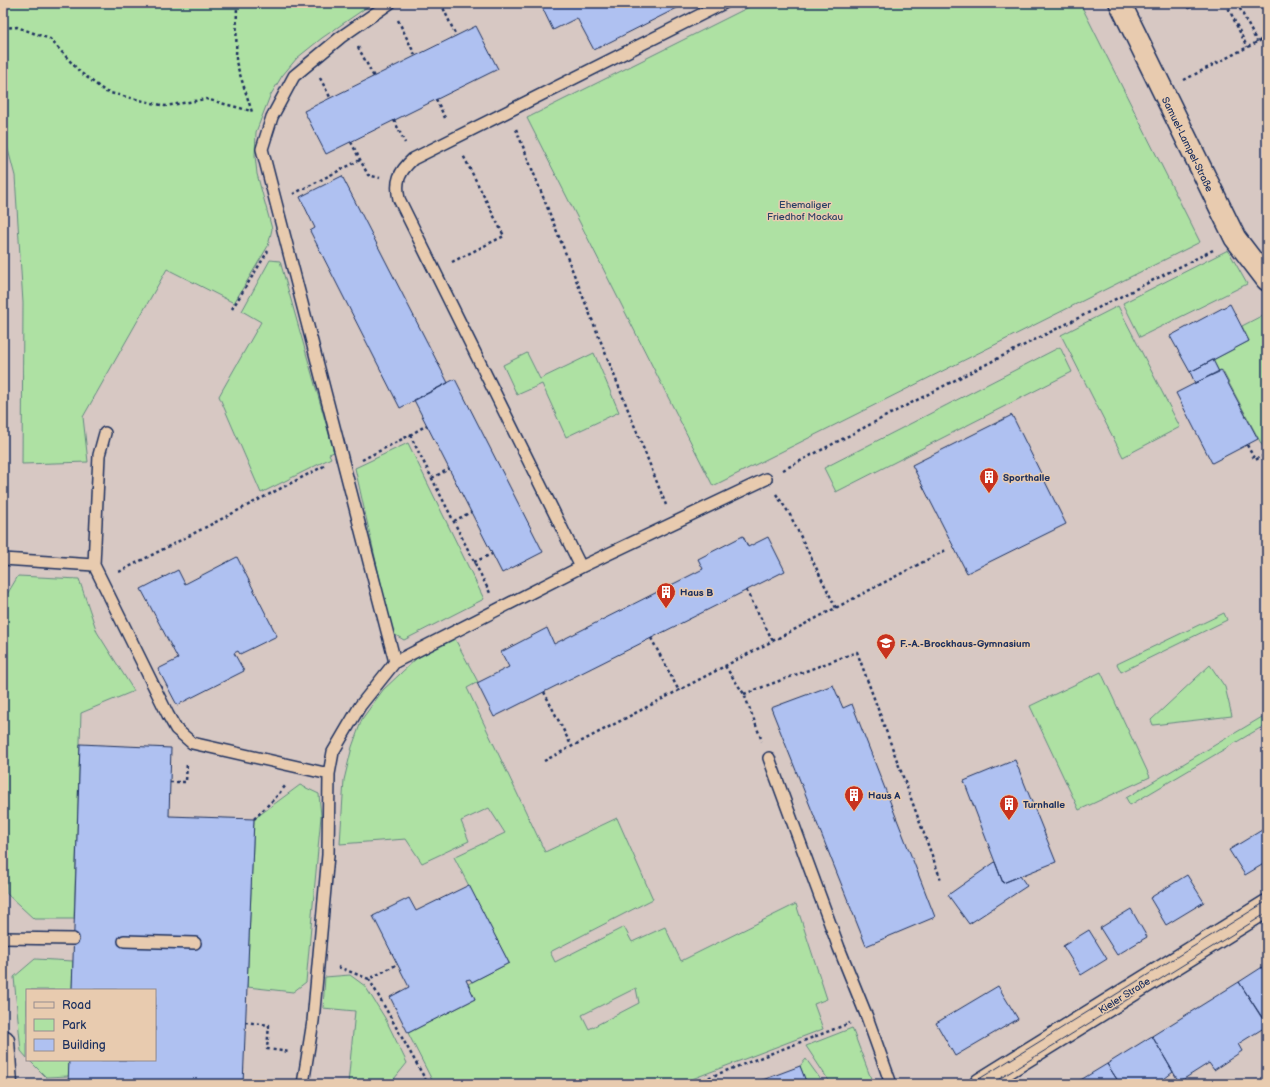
<svg xmlns="http://www.w3.org/2000/svg" width="1270" height="1087" font-family="'Balsamiq Sans',sans-serif">
	<rect width="100%" height="100%" fill="#d7c8c3"/>
	<filter id="ink" filterUnits="userSpaceOnUse"><feTurbulence type="fractalNoise" baseFrequency=".025" numOctaves="2"/><feDisplacementMap in="SourceGraphic" scale="8" xChannelSelector="R" yChannelSelector="G"/><feConvolveMatrix kernelMatrix="1 2 1 2 8 2 1 2 1" color-interpolation-filters="sRGB"/></filter>
	<g filter="url(#ink)">
		<!-- green -->
		<path fill="#aee1a3" stroke="#648880" fill-rule="evenodd" d="M3 3H373L322 38 297 58 282 76 270 96 256 132 255 155 257 174 272 229 268 246 234 303 167 269 83 417 88 462 22 464 23 303 15 176 3 131Z
			M757 3H1080L1200 242 713 486 527 118Z
			M1228 250 1247 284 1140 337 1123 303Z
			M270 260 280 261 334 452 329 454 331 458 261 493 219 396 261 322 242 311Z
			M1118 306 1180 427 1123 457 1061 335Z
			M1267 313V448L1264 449 1222 370 1219 372 1213 360 1249 341 1242 326Z
			M1060 347 1072 372 836 492 824 468Z
			M527 353 540 379 594 353 619 412 566 437 542 384 517 395 503 365Z
			M408 443 484 599 404 640 392 633 355 468Z
			M18 576 79 579 97 632 134 691 81 713 74 919H34L7 894 3 796V601Z
			M1224 613 1227 620 1121 672 1117 664Z
			M455 639 478 682 467 688 545 852 617 818 653 899 550 952 555 962 624 927 632 942 665 927 681 961 796 904 827 999 814 1004 823 1029 679 1084H434L408 1033 475 999 468 984 509 963 454 857 505 833 489 808 461 821 469 841 422 863 406 839 340 844 344 780 352 747 362 719 383 690 417 658ZM636 988 639 1003 589 1029 582 1015Z
			M1210 665 1225 687 1232 716 1153 725 1151 720Z
			M1101 672 1150 777 1079 810 1030 706Z
			M1262 717 1267 724 1130 805 1126 798Z
			M300 785 319 794 321 816 306 982 293 992 247 987 254 819Z
			M35 959 73 961 72 990H27V1058L21 1051 14 977Z
			M350 975 365 986 385 1018 407 1063 390 1084H348L355 1011 323 1008 325 977Z
			M852 1028 873 1084H831L806 1046Z
			M806 1059 824 1084H807L800 1066Z
			M29 1060H69V1076L46 1077Z"/>
		<!-- building -->
		<path fill="#afc1f1" stroke="#1b2f5e" d="M540 3H687L594 50 577 18 553 30Z
			M1185 3H1201L1188 9Z
			M476 26 498 69 326 154 304 111Z
			M342 176 448 383 400 408 310 231 315 228 300 197Z
			M1230 304 1249 341 1190 372 1170 336Z
			M1213 360 1219 372 1195 383 1190 372Z
			M1221 370 1258 439 1212 463 1176 393Z
			M455 379 543 552 502 573 414 400Z
			M1012 415 1066 524 967 573 912 465Z
			M743 536 748 547 768 537 785 571 494 717 477 683 509 667 501 652 547 628 554 644 703 569 698 559Z
			M237 557 277 636 240 654 238 651 234 653 244 671 177 705 158 669 178 659 141 589 178 570 185 584Z
			M833 685 843 708 852 704 935 917 866 946 771 708Z
			M80 744 171 748 169 816 254 819 243 1084H68L69 1060H155V990H72Z
			M1015 760 1056 862 1003 883 964 781Z
			M1267 827V862L1245 875 1229 850Z
			M995 862 1003 883 1020 876 1027 886 969 924 948 895Z
			M1187 875 1204 902 1166 925 1150 898Z
			M469 885 509 963 472 982 470 979 466 980 475 999 408 1033 390 997 409 987 373 916 409 898 416 911Z
			M1131 909 1147 937 1117 955 1100 928Z
			M1089 930 1107 959 1081 975 1063 946Z
			M1267 964V1014L1262 1017 1239 982Z
			M1239 982 1267 1026 1238 1044 1242 1051 1214 1070 1209 1063 1179 1082 1152 1036Z
			M998 986 1018 1019 955 1056 936 1023Z
			M1152 1036 1173 1072 1164 1079 1167 1084H1120L1107 1064Z
			M1107 1064 1120 1084H1074Z
			M800 1066 807 1084H752Z"/>
		<g fill="none" stroke-linecap="round" stroke-linejoin="round">
			<defs>
				<path id="lane" d="M390 3 341 37 294 76 272 117 262 149 395 662
					M3 559 94 565 99 455 105 433
					M94 565 168 715 176 729 192 743 329 774
					M581 567 399 199C395 181 399 172 413 159L724 3
					M769 758 839 948 867 1017 891 1084
					M3 938 73 939
					M124 941 195 943
					M303 1084 313 1021 328 855 329 774 333 752 360 706 395 662 581 567 766 479"/>
				<path id="street" d="M1120 3 1235 238 1267 280"/>
				<path id="secondary" d="M3 1041 6 1084
					M981 1084 1267 906"/>
			</defs>
			<!-- lane casing -->
			<use href="#lane" stroke="#1b2f5e" stroke-width="14"/>
			<!-- street casing -->
			<use href="#street" stroke="#1b2f5e" stroke-width="24"/>
			<!-- secondary casing -->
			<use href="#secondary" stroke="#1b2f5e" stroke-width="25"/>
			<!-- path -->
			<path stroke="#1b2f5e" stroke-width="2.5" stroke-dasharray="3 3" stroke-linecap="butt" d="M237 3 236 62 252 112
				M441 3 456 36
				M1226 3 1247 47
				M1237 3 1257 42
				M398 20 416 57
				M3 28 17 27 50 39 80 72 106 92 165 106 206 99 251 111
				M358 47 374 77
				M320 78 331 99
				M1184 80 1267 37
				M436 99 446 120
				M394 120 405 143
				M516 129 666 505
				M351 142 368 175 380 178
				M293 194 360 160
				M452 262 504 236 463 155
				M232 309 268 251
				M410 435 427 425
				M1247 445 1255 460 1267 454
				M362 460 410 435 490 593
				M783 470 961 377 1215 249
				M432 478 449 469
				M776 494 789 513 836 608
				M454 521 471 512
				M474 562 492 554
				M119 572 324 466
				M746 590 773 641
				M651 638 679 691
				M725 666 744 694 762 741
				M544 692 572 747
				M744 694 857 652 941 880
				M544 761 946 550
				M170 782H186L187 762
				M254 819 276 797 286 785
				M338 967 369 979 398 964
				M369 979 428 1084
				M245 1022 269 1025 267 1049 290 1052
				M692 1084 850 1023"/>
			<!-- lane -->
			<use href="#lane" stroke="#e8cbaf" stroke-width="11"/>
			<!-- street -->
			<use href="#street" stroke="#e8cbaf" stroke-width="21"/>
			<!-- secondary -->
			<use href="#secondary" stroke="#e8cbaf" stroke-width="22"/>
			<!-- tram -->
			<path stroke="#1b2f5e" stroke-width="1" d="M971 1084 1267 901
				M991 1084 1267 913"/>
		</g>
	</g>
	<!-- icons -->
	<defs>
		<symbol id="building-pin" viewBox="-11 -11 22 30"><path d="M0 17L-7.5 6A9.5 9.5 0 1 1 7.5 6Z" fill="#c8321e" stroke="#e8cbaf"/><path d="M-4-6H4V6H1V3H-1V6H-4ZM-2.5-4.3h1.7v1.8h-1.7ZM.8-4.3h1.7v1.8H.8ZM-2.5-1h1.7V.8h-1.7ZM.8-1h1.7V.8H.8Z" fill="#fff"/></symbol>
		<symbol id="school-pin" viewBox="-11 -11 22 30"><path d="M0 17L-7.5 6A9.5 9.5 0 1 1 7.5 6Z" fill="#c8321e" stroke="#e8cbaf"/><path d="M0-5L7-2L0 1L-7-2ZM-4 1L0 2.5L4 1V4Q0 6-4 4Z" fill="#fff"/></symbol>
	</defs>
	<g fill-rule="evenodd">
		<use href="#building-pin" x="978" y="466" width="22" height="30"/>
		<use href="#building-pin" x="655" y="581" width="22" height="30"/>
		<use href="#school-pin" x="875" y="632" width="22" height="30"/>
		<use href="#building-pin" x="843" y="784" width="22" height="30"/>
		<use href="#building-pin" x="998" y="793" width="22" height="30"/>
	</g>
	<g text-anchor="middle" stroke-width="3" stroke-linejoin="round" paint-order="stroke">
		<!-- street labels -->
		<g font-size="10" fill="#1b2f5e" stroke="#e8cbaf">
			<text transform="translate(1188 144) rotate(64)" y="4">Samuel-Lampel-Straße</text>
			<text transform="translate(1124 995) rotate(-32)" y="4">Kieler Straße</text>
		</g>
		<!-- park labels -->
		<g font-size="10" fill="#2a4165" stroke="#e8cbaf">
			<text x="805" y="208">Ehemaliger<tspan x="805" dy="12">Friedhof Mockau</tspan></text>
		</g>
		<!-- poi labels -->
		<g font-size="10" font-weight="bold" fill="#1b2f5e" stroke="#e8cbaf" text-anchor="start">
			<text x="1003" y="481">Sporthalle</text>
			<text x="680" y="596">Haus B</text>
			<text x="900" y="647">F.-A.-Brockhaus-Gymnasium</text>
			<text x="868" y="799">Haus A</text>
			<text x="1023" y="808">Turnhalle</text>
		</g>
	</g>
	<!-- margin -->
	<rect width="1270" height="1087" fill="none" stroke="#e8cbaf" stroke-width="16"/>
	<rect x="8" y="8" width="1254" height="1071" fill="none" stroke="#1b2f5e" stroke-width="1.5" filter="url(#ink)"/>
	<!-- legend -->
	<rect x="26" y="989" width="130" height="72" fill="#e8cbaf" stroke="#968d8f"/>
	<rect x="34" y="1002" width="20" height="6" fill="#e8cbaf" stroke="#968d8f"/>
	<text x="62" y="1009" font-size="12" fill="#1b2f5e">Road</text>
	<rect x="34" y="1019" width="20" height="12" fill="#aee1a3" stroke="#968d8f"/>
	<text x="62" y="1029" font-size="12" fill="#1b2f5e">Park</text>
	<rect x="34" y="1039" width="20" height="12" fill="#afc1f1" stroke="#968d8f"/>
	<text x="62" y="1049" font-size="12" fill="#1b2f5e">Building</text>
</svg>
